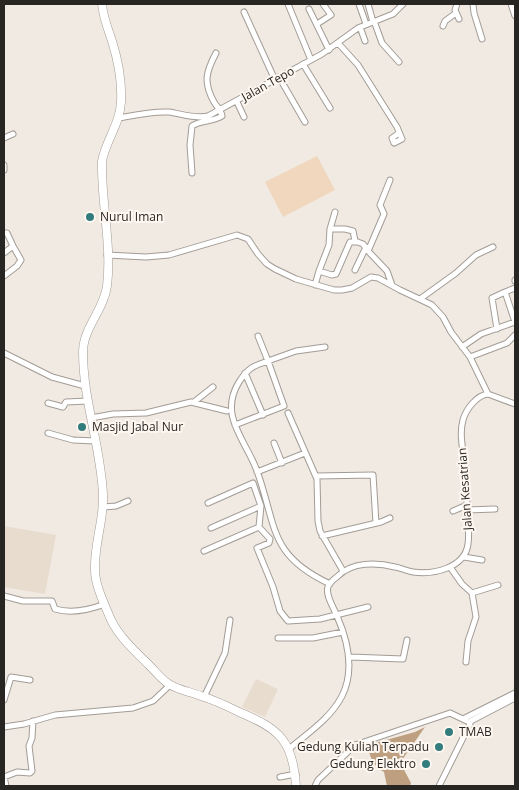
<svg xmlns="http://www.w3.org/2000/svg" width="519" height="790" font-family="'Open Sans',sans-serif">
	<rect width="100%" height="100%" fill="#f1eae3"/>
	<!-- built -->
	<path fill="#e8dccf" d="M4 526 56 535 45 594 4 587Z
		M256 679 278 689 265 717 242 707Z"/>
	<!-- green -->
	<path fill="#f0d7be" d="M317 156 335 190 283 217 265 182Z"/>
	<!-- forest -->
	<path fill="#bea081" d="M425 727 402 760 401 764 411 783 410 786H387L384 772C374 767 369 757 368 745L415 732Z"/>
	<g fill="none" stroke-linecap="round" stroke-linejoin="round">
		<defs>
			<path id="minor" d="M288 4 311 60
				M359 4 366 24
				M368 4 373 22
				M457 4 455 10 459 19
				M473 4 474 13 482 39
				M511 4 515 16
				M309 9 329 50
				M244 12 275 80
				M374 21 382 43 399 62
				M317 24 331 15 323 4
				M443 26 445 21 456 13
				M360 27 365 41
				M338 43 358 65 397 127 402 139 394 143 392 138 399 133
				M303 64 330 108
				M279 77 305 122
				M237 102 244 117
				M119 118C135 115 152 111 169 112 182 114 196 119 208 116L322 54 358 28 393 14 403 4
				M4 138 13 134
				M4 165V170
				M192 173 190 145 192 126C200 120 213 122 222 116 221 110 217 107 214 102 203 82 206 72 216 53
				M390 180 380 205 384 214 368 251 387 271 392 285
				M335 212 330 229H345L353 231 355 241 363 244 368 251
				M4 233H7L13 246 4 253
				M107 255 146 257 169 255 237 235 248 239 258 254 267 264 275 269 296 279 334 290H342L352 288 371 277 378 278 400 290 432 305 443 317 451 332 470 357 488 394
				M355 270 366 247
				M319 271 329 245 330 229
				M4 276 17 266 21 260 13 246
				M515 280V281
				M315 285 319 271 332 275 336 274 350 242H358
				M420 299 456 273 476 255 493 247
				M515 322 505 292 515 288
				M497 329 492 298 505 292
				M258 336 268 361 296 351 325 347
				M462 347 481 334 515 322
				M4 353 52 377 85 386
				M470 357 507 343 515 335
				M245 373 263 415
				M194 402 213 387
				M48 403 63 407 66 402 88 401
				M288 413 317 479 318 521 320 531 343 571
				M91 418 113 414 146 413 191 402 227 411
				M235 425 284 406 268 361C253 366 248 368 239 382 218 416 246 440 257 471 277 526 268 555 330 584
				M48 433 73 440 95 441
				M274 443 282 463
				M257 472 305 453
				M316 476 373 475 376 523
				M208 503 253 483 261 506
				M103 507 116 506 128 501
				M467 510 495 509
				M453 511 467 505
				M211 528 261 506 259 527 270 539 269 543 257 548 273 587 280 611 288 621 320 619 368 607
				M322 536 381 522 390 518
				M204 551 259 527
				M464 557 482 560
				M450 567 462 584 472 593 498 585
				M4 596 23 601H52L55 609C72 614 89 610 105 604
				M278 638H313L343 632
				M350 657 403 659 407 640
				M466 662 468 641 476 617 472 593
				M204 697 225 653 230 620
				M4 700 11 677 30 680
				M463 719 515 693
				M469 722 515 698
				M4 727 24 724 55 715 133 708 153 701 170 685
				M289 749C308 733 330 719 342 696 355 670 348 641 337 616 334 608 325 595 328 587 329 583 334 579 338 576 352 562 376 562 395 567 401 568 407 571 413 572 433 575 465 568 468 544 470 531 467 516 467 503 466 490 467 477 465 465 463 450 459 434 463 420 466 409 477 395 488 394L515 404
				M280 777 296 774
				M6 786 4 777 17 772 30 773 32 771 29 746 32 738 33 721
				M315 786 318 780 355 745 450 713 469 722 470 724 439 786"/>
			<path id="highway" d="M102 4C103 17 108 29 112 41 118 60 122 83 121 102 120 124 106 140 102 161 101 202 112 245 107 286 104 310 83 328 83 352 83 401 101 447 103 495 104 520 94 544 95 570 95 586 105 605 111 620 120 638 136 652 150 666 156 672 162 680 169 684 178 690 191 692 201 696 214 700 227 706 239 712 280 729 293 741 296 786"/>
		</defs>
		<!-- minor casing -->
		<use href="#minor" stroke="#a29c96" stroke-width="7"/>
		<!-- highway casing -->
		<use href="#highway" stroke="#a29c96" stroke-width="9"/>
		<!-- minor -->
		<use href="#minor" stroke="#fff" stroke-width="5"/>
		<!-- highway -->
		<use href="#highway" stroke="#fff" stroke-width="8"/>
	</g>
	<!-- markers -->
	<g fill="#337c7d" stroke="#fef7f0" stroke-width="2">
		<circle cx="90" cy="217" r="5"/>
		<circle cx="82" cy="427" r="5"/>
		<circle cx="449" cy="732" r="5"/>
		<circle cx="439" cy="747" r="5"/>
		<circle cx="426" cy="764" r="5"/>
	</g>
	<g text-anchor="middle" stroke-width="4" stroke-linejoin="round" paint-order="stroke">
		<!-- street labels -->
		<g font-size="12" fill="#282623" stroke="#fef7f0">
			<text transform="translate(268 84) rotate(-29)" y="4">Jalan Tepo</text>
			<text transform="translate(465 489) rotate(-94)" y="4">Jalan Kesatrian</text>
		</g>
		<!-- poi labels -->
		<g font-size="12" fill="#282623" stroke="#fef7f0" text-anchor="start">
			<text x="100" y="221">Nurul Iman</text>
			<text x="92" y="431">Masjid Jabal Nur</text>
			<text x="459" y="736">TMAB</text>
			<text x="429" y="751" text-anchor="end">Gedung Kuliah Terpadu</text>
			<text x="416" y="768" text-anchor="end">Gedung Elektro</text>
		</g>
	</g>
	<!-- border -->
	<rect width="519" height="790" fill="none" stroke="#282623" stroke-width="10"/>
</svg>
